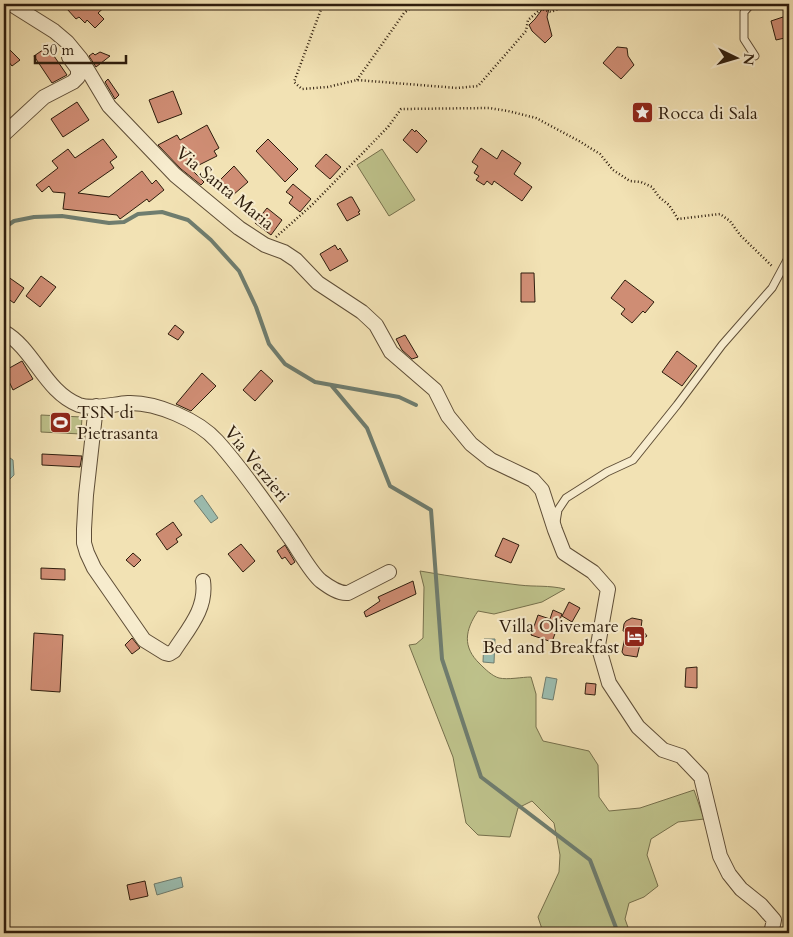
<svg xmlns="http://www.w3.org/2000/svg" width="793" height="937" font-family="Cardo,serif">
	<rect width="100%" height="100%" fill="#f2e2b4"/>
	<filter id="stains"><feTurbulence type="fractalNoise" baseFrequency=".004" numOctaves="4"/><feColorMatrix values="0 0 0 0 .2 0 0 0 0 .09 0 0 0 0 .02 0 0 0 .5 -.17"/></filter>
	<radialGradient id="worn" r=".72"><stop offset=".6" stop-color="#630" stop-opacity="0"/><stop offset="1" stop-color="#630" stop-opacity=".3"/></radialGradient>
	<!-- green -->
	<path fill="#bec28b" stroke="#76704c" d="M382 149 415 200 389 216 357 165Z
		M41 415 82 417 81 434 41 432Z
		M420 571C453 577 486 581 519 585 536 587 548 585 565 589L542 602 494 614 478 611C465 630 462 647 480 664 485 669 492 676 499 678 508 680 522 677 531 677L536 694V727L543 741 589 751 598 765 599 797 609 811 640 808 694 790 704 819 678 822 651 839 647 855 658 886 644 897 629 903 625 919 630 933H545L543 932 538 917 559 872 560 855 554 823 532 801 518 808 510 837 478 835 466 823 453 757 409 645 416 644 423 638 424 587Z"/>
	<!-- water -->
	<path fill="#9bbdb0" stroke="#6f7d6f" d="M4 454 13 460 14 475 10 479 4 478Z
		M202 495 218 518 211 523 194 501Z
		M484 639H495L494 663 483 662Z
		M546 677 557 679 553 700 542 698Z
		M181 877 183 887 157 895 154 884Z"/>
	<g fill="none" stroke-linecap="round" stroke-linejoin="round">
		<!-- stream -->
		<path stroke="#6f7d6f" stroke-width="4" d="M4 228 14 221 34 217 62 216 109 223 124 222 138 214 162 212 188 220 211 240 239 271 256 307 269 344 285 364 315 382 399 397 416 405
			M331 385 367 428 390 486 431 510 442 659 481 777 590 860 618 933"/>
	</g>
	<!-- building -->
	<path fill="#cf8d74" stroke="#2e1d0d" d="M73 4H108L98 13 104 19 95 28 87 20 85 23 79 17 76 19 67 9Z
		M546 4H550L547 17 552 36 545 43 532 31 529 25 535 19Z
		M789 15V37L776 40 771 21Z
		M4 44 20 60 12 66 4 56Z
		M50 45 57 54 54 56 67 75 52 83 34 56Z
		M617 47 627 48 628 56 634 65 621 79 603 63Z
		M100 52 110 56 96 67 89 56 93 53 95 55Z
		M108 79 119 95 115 99 105 82Z
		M173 91 182 114 158 123 149 100Z
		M77 102 89 120 63 137 51 119Z
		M207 125 219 148 214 151 217 156 191 169 204 182 201 185 181 169 158 145 177 135 180 140Z
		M412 129 415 132 416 130 427 141 417 153 403 140Z
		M103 139 117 157 110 162 114 168 78 193 109 197 142 171 152 184 156 180 164 190 149 202 147 199 120 219 117 215 63 209 65 193 53 192 49 186 42 192 36 185 58 168 52 161 68 149 75 158Z
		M268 139 298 169 285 182 256 151Z
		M481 148 497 159 502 150 521 163 514 174 532 187 522 201 494 181 492 185 487 181 484 185 476 180 479 176 474 173 478 166 472 162Z
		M326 154 341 167 330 179 315 166Z
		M234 166 248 182 233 195 220 180Z
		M293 184 311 199 300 212 289 203 293 197 286 192Z
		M350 197H352L360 211 358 212 360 214 347 221 337 204Z
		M267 208 282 220 271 235 255 223Z
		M335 245 338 250 340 248 348 261 330 271 320 254Z
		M521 273H534L535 302H521Z
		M4 274 24 288 14 303 4 296Z
		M41 276 56 287 40 307 26 296Z
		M625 280 654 302 645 313 643 311 632 323 621 314 625 309 611 298Z
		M175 325 184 332 178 340 168 334Z
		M405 335 418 357 412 359 402 350 396 339Z
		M677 351 697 366 682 386 662 372Z
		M22 361 33 379 13 390 4 371Z
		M261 370 273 381 255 401 243 390Z
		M202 373 216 386 191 411 176 404Z
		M42 454 82 456 80 467 42 465Z
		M173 522 182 535 176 539 178 542 167 550 156 534Z
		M503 538 519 545 511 563 495 556Z
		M241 544 255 561 243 572 228 554Z
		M285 545 295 562 291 565 285 557 282 559 277 551Z
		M133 553 141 560 134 567 126 560Z
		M41 568 65 569V580L41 579Z
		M413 581 416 594 366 617 364 612 380 601 378 597Z
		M569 602 580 608 572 622 562 616Z
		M553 610 562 614 552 642 531 635 538 615 550 619Z
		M632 618 642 620 641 628 647 636 641 640 637 657 624 655 622 652 626 632 623 631 624 624 626 621Z
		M34 633 63 635 60 692 31 690Z
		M132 638 140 648 132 654 125 645Z
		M697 667V688L685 687 686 668Z
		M586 683 596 684 595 695 585 694Z
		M145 881 148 896 130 900 127 885Z"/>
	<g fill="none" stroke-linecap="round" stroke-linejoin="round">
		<defs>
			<path id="service" d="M751 4 744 12V39L755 56
				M556 522 558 510 566 498 607 472 633 460 677 405 722 345 772 288 787 260 789 258"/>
			<path id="minor" d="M11 4 54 31 67 42 81 59 109 106 175 175 239 228 265 245 284 252 296 260 318 283 362 312 376 325 391 352 435 390 448 416 471 444 491 460 533 480 542 490 555 530 564 553 593 572 608 589 598 645 609 683 638 727 663 750 681 756 701 777 720 856 729 874 741 889 761 905 774 920 771 933
				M4 134 44 97 73 82 78 77V69L69 57
				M4 332C34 349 45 392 79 405 93 410 113 404 128 403 156 402 198 420 217 441 243 470 268 506 290 538 298 549 311 573 321 581 329 587 339 594 348 593L389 572
				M96 406 86 495 84 529V543L87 553 94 568 144 640 165 653 169 654 174 651C188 629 207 609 203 581"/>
		</defs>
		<!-- service casing -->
		<use href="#service" stroke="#5f4e37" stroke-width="9"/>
		<!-- minor casing -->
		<use href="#minor" stroke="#5f4e37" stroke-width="16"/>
		<!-- path -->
		<path stroke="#2e1d0d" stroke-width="2.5" stroke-dasharray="1 2.5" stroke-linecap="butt" d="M323 4 294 82 302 89 328 87 357 80 457 88 478 86 526 31 528 20 541 9 551 12 570 4
			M357 80 404 13 416 4
			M276 237 313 204 388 127 401 109 489 108 508 111 536 118 579 141 600 154 613 170 630 181 641 182 652 187 659 197 669 205 678 219 720 214 730 221 740 235 773 267"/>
		<!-- service -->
		<use href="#service" stroke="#f7ecce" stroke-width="7"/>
		<!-- minor -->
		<use href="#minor" stroke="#f7ecce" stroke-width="14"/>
	</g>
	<!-- icons -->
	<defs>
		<symbol id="sight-square" viewBox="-11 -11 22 22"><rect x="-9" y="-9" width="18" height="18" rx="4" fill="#8f2418" stroke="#f7ecce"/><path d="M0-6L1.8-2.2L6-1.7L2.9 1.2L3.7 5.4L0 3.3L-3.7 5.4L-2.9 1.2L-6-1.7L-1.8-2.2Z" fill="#fff"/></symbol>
		<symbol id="stadium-square" viewBox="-11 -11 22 22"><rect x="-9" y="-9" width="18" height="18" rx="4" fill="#8f2418" stroke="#f7ecce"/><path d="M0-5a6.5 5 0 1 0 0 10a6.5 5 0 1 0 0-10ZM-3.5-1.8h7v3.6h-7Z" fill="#fff"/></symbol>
		<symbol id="hotel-square" viewBox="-11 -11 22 22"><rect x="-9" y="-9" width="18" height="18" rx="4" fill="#8f2418" stroke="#f7ecce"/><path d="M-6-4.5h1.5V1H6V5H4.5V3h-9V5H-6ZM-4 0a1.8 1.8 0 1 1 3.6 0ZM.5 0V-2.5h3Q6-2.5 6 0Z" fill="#fff"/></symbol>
	</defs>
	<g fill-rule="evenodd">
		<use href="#sight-square" x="630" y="100" width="25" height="25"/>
		<use href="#stadium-square" x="48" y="410" width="25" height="25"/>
		<use href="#hotel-square" x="622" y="624" width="25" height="25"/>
	</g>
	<g text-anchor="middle" stroke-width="4" stroke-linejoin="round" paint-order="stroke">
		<!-- poi labels -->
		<g font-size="18" fill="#2e1d0d" stroke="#f7ecce" text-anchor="start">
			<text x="658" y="119">Rocca di Sala</text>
			<text x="77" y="418">TSN di<tspan x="77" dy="21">Pietrasanta</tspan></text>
			<text x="619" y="632" text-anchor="end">Villa Olivemare<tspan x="619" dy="21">Bed and Breakfast</tspan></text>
		</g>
		<!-- street labels -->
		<g font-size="18" fill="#2e1d0d" stroke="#f7ecce">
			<text transform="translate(225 188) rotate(39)" y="6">Via Santa Maria</text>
			<text transform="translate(257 464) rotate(51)" y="6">Via Verzieri</text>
		</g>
	</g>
	<!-- margin -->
	<rect width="793" height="937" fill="none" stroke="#f2e2b4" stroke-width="20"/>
	<rect x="5" y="5" width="783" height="927" fill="none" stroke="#2e1d0d" stroke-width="2.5"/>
	<rect x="10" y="10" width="773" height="917" fill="none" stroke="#2e1d0d"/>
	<!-- north arrow -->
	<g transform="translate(736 58) rotate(95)" stroke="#f7ecce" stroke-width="4" paint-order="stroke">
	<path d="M0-4L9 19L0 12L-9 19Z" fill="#2e1d0d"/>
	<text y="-8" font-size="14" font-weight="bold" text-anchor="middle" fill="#2e1d0d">N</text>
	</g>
	<!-- scale -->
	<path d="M35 55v8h91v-8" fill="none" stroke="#2e1d0d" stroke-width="2.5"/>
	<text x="42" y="55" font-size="15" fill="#2e1d0d" stroke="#f7ecce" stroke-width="4" paint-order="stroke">50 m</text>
	<rect width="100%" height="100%" filter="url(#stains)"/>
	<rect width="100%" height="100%" fill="url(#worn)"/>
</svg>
